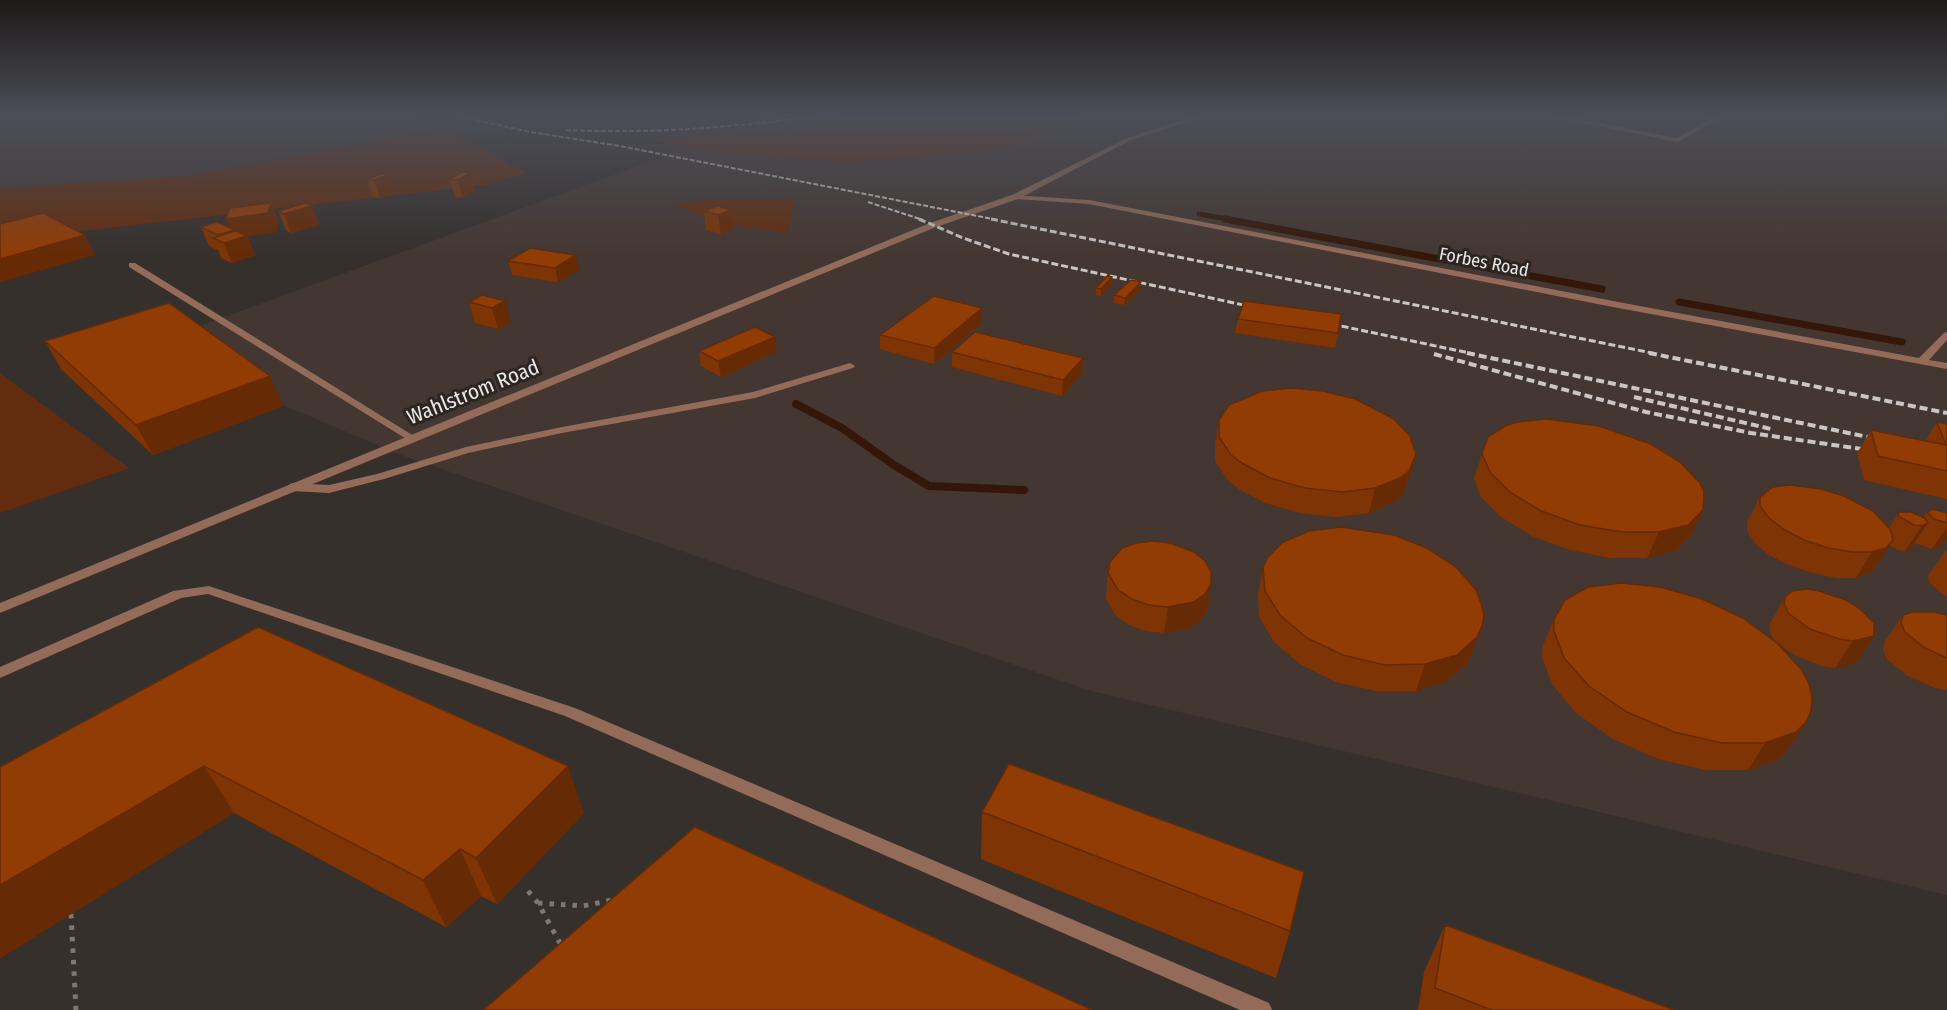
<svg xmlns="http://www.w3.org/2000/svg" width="1947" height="1010" font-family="'Fira Sans Condensed',sans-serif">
	<rect width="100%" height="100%" fill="#36302d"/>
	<!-- built -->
	<path fill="#443732" d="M0 114H391L456 127 190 176 0 189Z
		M768 114H1947V895L1088 690 401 455 145 346 698 144Z"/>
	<!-- green -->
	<path fill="#632c0f" d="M861 114H1092L1000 150 855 162 724 154 653 139 793 130Z
		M445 129 527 173 486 185 90 230 0 235V188L190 176Z
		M714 199H794L789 232 719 224 673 203Z
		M0 373 129 468 0 513Z"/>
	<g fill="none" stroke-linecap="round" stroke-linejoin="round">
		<!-- stream-far2 -->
		<path stroke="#341709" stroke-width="5" d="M1199 214 1233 220"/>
		<!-- stream-far1 -->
		<path stroke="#341709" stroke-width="7" d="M1225 219 1445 260
			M1472 265 1602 289
			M1679 302 1902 342"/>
		<!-- stream -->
		<path stroke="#341709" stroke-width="8" d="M796 404 842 428 894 465 929 486 1024 490"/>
		<!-- path -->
		<path stroke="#7d7875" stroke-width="5" stroke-dasharray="4.5 7" stroke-linecap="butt" d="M528 891 538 903 561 945 559 947
			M538 903 583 906 612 900
			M71 914 76 1010"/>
		<!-- lane -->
		<path fill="#936b58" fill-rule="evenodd" d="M1012 195 1089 200 1613 301 1919 358 1944 333 1947 332V340L1929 360 1947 363V369L1613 307 1089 204 1015 199 1011 197Z
			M129 263H135L417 438 416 440H408L129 267Z
			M850 363 855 366 853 368 755 398 562 433 468 453 384 479 329 493 292 491 286 487 292 483 329 485 377 474 466 447 562 427 753 392Z
			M209 586 575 708 1269 1003 1272 1010H1240L565 716 208 594 181 598 0 678V667L173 591Z"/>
		<!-- street -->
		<path fill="#936b58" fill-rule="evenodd" d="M1201 114H1211L1131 140 1018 199 936 227 0 613V603L930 223 1012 195 1127 138Z
			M1539 114H1552L1677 138 1719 114H1727L1678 142Z"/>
		<!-- rail-far2 -->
		<path stroke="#cac6c4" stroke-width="2" stroke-dasharray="5 2" stroke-linecap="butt" d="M449 114 530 132 620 146 998 220
			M566 130C655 134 741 127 829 114
			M868 202 923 220"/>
		<!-- rail-far1 -->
		<path stroke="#cac6c4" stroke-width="3" stroke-dasharray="7 3" stroke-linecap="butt" d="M919 219 963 238 1009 254 1257 308
			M991 219 1657 354
			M1322 322 1474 354"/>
		<!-- rail -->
		<path stroke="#cac6c4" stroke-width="4" stroke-dasharray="8 4" stroke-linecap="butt" d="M1467 353 1882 440
			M1649 353 1947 413
			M1434 354 1646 412 1751 433 1875 451
			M1634 397 1771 429"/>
	</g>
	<!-- wall -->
	<path fill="#7e3404" d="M470 173 475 190 463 198 455 197 450 179Z
		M388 175 394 193 380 198 373 197 367 179Z
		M271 203 278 222 276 232 247 236 255 255 232 263 221 258 218 250 209 246 201 227 230 228Z
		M312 206 319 225 291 233 286 230 278 211Z
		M731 210 734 228 721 234 706 230 704 211Z
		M508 261 579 269 558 282 512 275Z
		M1112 277 1111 285 1101 296 1096 295V288Z
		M1140 289 1124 305 1114 303V295Z
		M482 295 511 322 498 329 475 323 469 302Z
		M982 308V322L934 364 880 349V335Z
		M1238 319 1338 333 1335 348 1235 333Z
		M45 341 283 406 153 455 61 369Z
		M699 351 776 352 721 377 701 366Z
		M952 352 1082 374 1062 396 952 367Z
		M1219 420 1416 454 1409 478 1402 495 1393 502 1369 513 1336 517 1300 513 1265 503 1237 488 1227 479 1215 461V443Z
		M1937 422 1947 424V499L1864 480 1857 453 1871 430 1925 441Z
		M1488 437 1691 535 1676 550 1647 558H1611L1570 550 1532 536 1501 517 1481 497 1474 478Z
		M1760 497 1889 528 1899 512 1923 518 1927 512 1947 513V537L1940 547 1932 549 1917 544 1916 542 1911 548 1905 551 1898 550 1889 545 1877 565 1870 573 1856 578H1836L1813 573 1789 565 1769 555 1755 543 1747 531V522Z
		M1947 549V596L1942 594 1929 582 1928 575Z
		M1263 568 1482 626 1467 664 1447 681 1416 691H1376L1336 682 1300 664 1274 642 1259 617 1258 594Z
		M1108 573 1211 584 1207 610 1201 620 1189 628 1164 633 1146 631 1129 625 1116 616 1106 599Z
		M1785 597 1846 600 1856 663 1835 668 1822 666 1794 655 1773 639 1769 629 1770 623Z
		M1903 615H1947V690L1935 688 1906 675 1887 659 1883 650 1885 641Z
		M1554 619 1806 722 1788 749 1778 759 1748 770H1706L1658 759 1613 739 1576 713 1552 684 1542 657 1543 645Z
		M258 627 584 813 497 904 481 896 446 927 234 813 0 958V767Z
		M982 812 1290 931 1276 978 981 859Z
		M1445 925 1674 1010H1418L1424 972Z"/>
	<!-- shaded-wall -->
	<path fill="#662a04" d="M470 173 475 190 463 198 458 180Z
		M388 175 394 193 380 198 374 180Z
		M271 203 278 222 276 232 247 236 255 255 232 263 224 243 221 242 218 235 231 231 226 219Z
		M312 206 319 225 291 233 284 214Z
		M731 210 734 228 721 234 718 215Z
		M85 235 95 255 0 282V259Z
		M576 255 579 269 558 282 555 268Z
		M1112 277 1111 285 1101 296V289Z
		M1141 282 1140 289 1124 305 1125 298Z
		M505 301 511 322 498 329 492 308Z
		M982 308V322L934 364V348Z
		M775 337 776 352 721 377 718 361Z
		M1083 358 1082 374 1062 396 1063 380Z
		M270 376 283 406 153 455 136 425Z
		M1416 454 1409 478 1402 495 1393 502 1369 513 1375 488Z
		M1703 510 1691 535 1676 550 1647 558 1659 532Z
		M1928 523 1911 548 1905 551 1922 526Z
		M1947 527V537L1940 547 1932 549Z
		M1893 540 1877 565 1870 573 1856 578 1872 552Z
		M1211 584 1207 610 1201 620 1189 628 1164 633 1168 607Z
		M1482 626 1467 664 1447 681 1416 691 1425 664Z
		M1874 636 1856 663 1835 668 1853 641Z
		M1806 722 1788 749 1778 759 1748 770 1765 743Z
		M204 766 234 813 0 958V885Z
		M568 766 584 813 497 904 476 858Z
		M460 849 481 896 446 927 423 880Z"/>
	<!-- building -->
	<path fill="#923c05" stroke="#662a04" stroke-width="1.5" d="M462 172 470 173 458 180 450 179Z
		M381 174 388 175 374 180 367 179Z
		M271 203 268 213 226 219 230 208Z
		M306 203 312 206 284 214 278 211Z
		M717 206 731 210 718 215 704 211Z
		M43 213 85 235 0 259V224Z
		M217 222 235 230 218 235 201 227Z
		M235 231 247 236 224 243 213 238Z
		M530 248 576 255 555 268 508 261Z
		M1107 276 1112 277 1101 289 1096 288Z
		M1131 280 1141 282 1125 298 1114 295Z
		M482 295 505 301 492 308 469 302Z
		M934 296 982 308 934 348 880 335Z
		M1244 301 1341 314 1338 333 1238 319Z
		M169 303 270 376 136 425 45 341Z
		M755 327 775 337 718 361 699 351Z
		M975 332 1083 358 1063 380 952 352Z
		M1291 388 1323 391 1355 399 1394 419 1410 436 1416 454 1409 471 1400 478 1375 488 1342 492 1305 488 1270 478 1242 463 1231 455 1219 437V420L1229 405 1262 391Z
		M1546 419 1599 426 1651 444 1680 462 1699 482 1704 491 1703 510 1688 525 1659 532H1622L1580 525 1541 511 1510 492 1490 472 1482 454 1488 437 1505 426 1517 422Z
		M1937 422 1947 424V471L1878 456 1871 430 1946 445Z
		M1790 485 1821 489 1844 496 1873 511 1890 529 1893 540 1886 548 1872 552H1852L1828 548 1804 540 1783 529 1769 518 1760 506V497L1773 487Z
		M1933 509 1947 513V523L1934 519 1927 512Z
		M1899 512H1911L1925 518 1928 523 1922 526 1914 525 1898 516Z
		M1341 527 1394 535 1427 548 1456 567 1476 590 1481 603 1484 615 1482 626 1477 637 1457 655 1425 664 1385 665 1343 655 1307 638 1280 615 1265 591 1263 568 1267 558 1283 542 1309 531Z
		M1153 541 1170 543 1194 552 1205 561 1211 572V584L1205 594 1193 602 1168 607 1149 605 1132 599 1118 590 1108 573 1110 562 1122 548 1136 543Z
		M1621 583 1660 587 1702 599 1743 618 1777 643 1802 670 1809 684 1812 698 1811 711 1806 722 1796 732 1765 743H1722L1674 732 1627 712 1589 686 1564 658 1554 631V619L1565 600 1588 587Z
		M1807 589 1819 591 1846 600 1859 608 1874 623V636L1853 641 1839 639 1810 629 1788 613 1784 603 1785 597 1792 591Z
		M1913 612H1934L1947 615V658L1925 648 1905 632 1901 623 1903 615Z
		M258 627 568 766 476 858 460 849 423 880 204 766 0 885V767Z
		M1009 764 1304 872 1290 931 982 812Z
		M695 827 1092 1010H483Z
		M1445 925 1674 1010H1492L1435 988Z"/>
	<!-- sky -->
	<linearGradient id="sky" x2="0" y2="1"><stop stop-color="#1e1a19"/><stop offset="0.45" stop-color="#4c4e57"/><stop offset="1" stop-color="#4c4e57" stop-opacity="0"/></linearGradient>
	<rect width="1947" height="256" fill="url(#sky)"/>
	<g text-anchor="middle" stroke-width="6" stroke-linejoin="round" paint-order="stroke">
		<!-- far-street labels -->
		<g font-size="18" fill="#ece8e6" stroke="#2c2623">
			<text transform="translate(1484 262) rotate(11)" y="6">Forbes Road</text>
		</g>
		<!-- street labels -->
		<g font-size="21" fill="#ece8e6" stroke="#2c2623">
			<text transform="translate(473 392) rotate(-22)" y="7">Wahlstrom Road</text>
		</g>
	</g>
</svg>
